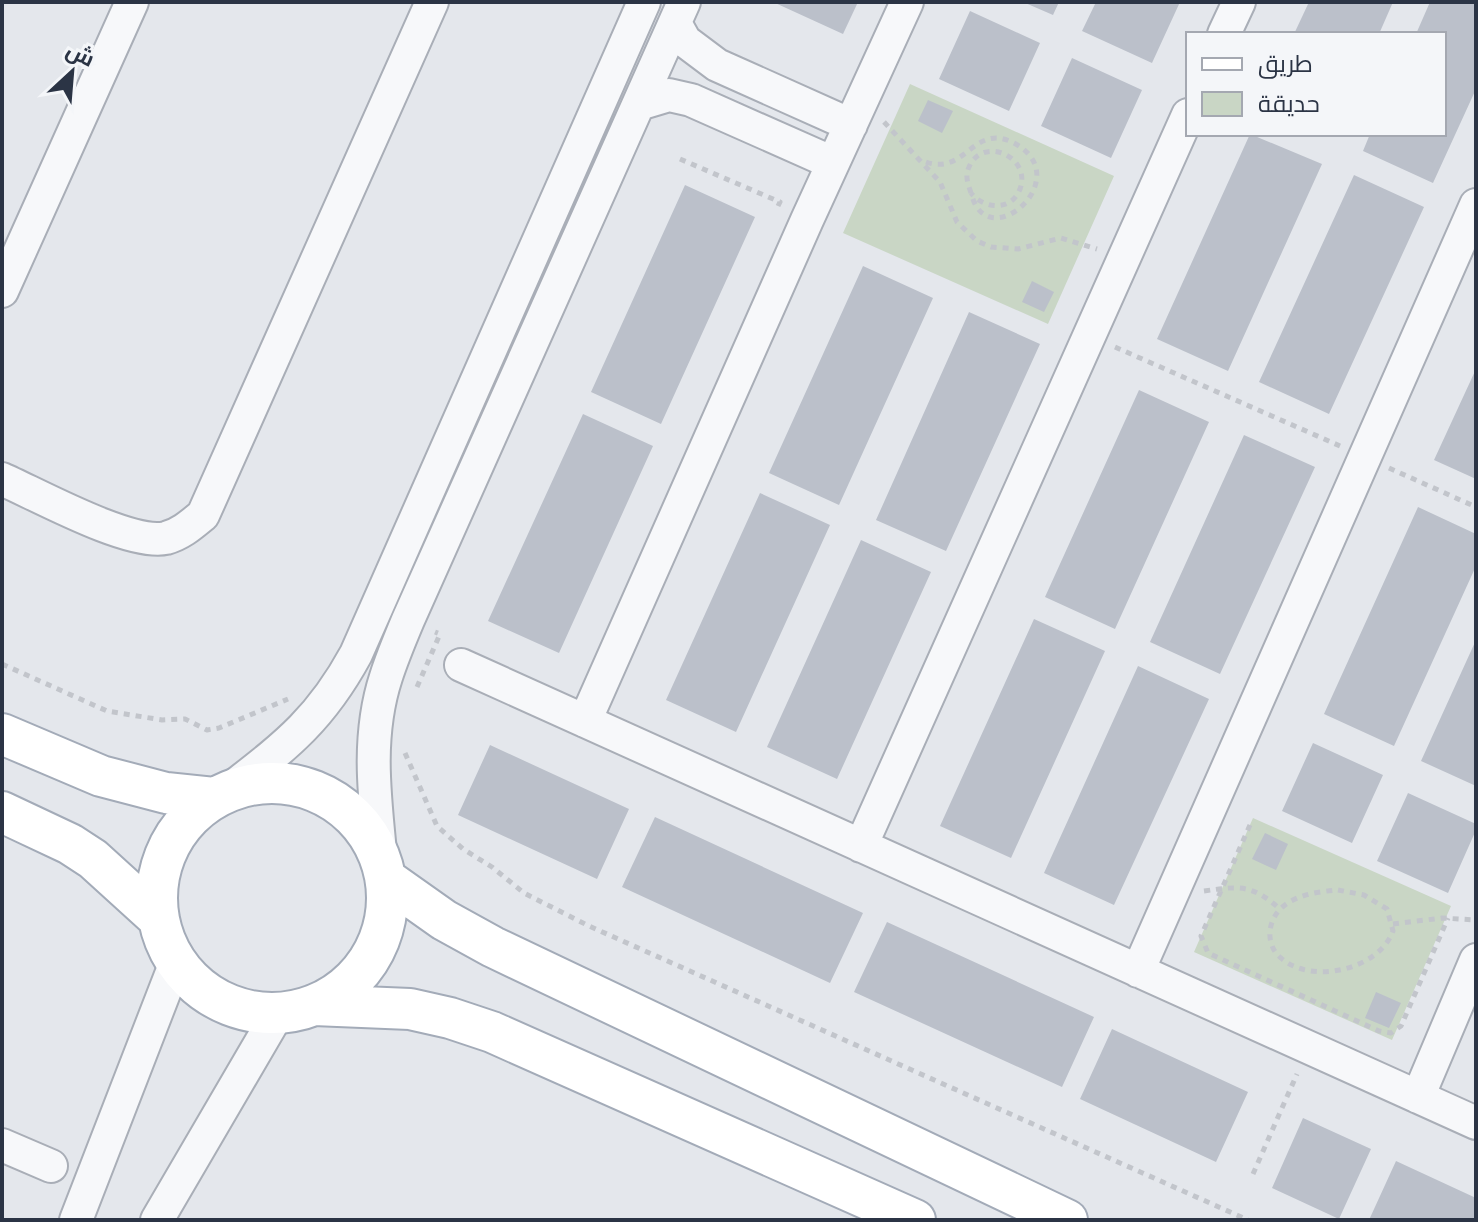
<svg xmlns="http://www.w3.org/2000/svg" width="1478" height="1222" font-family="'Space Grotesk',Cairo,sans-serif">
	<rect width="100%" height="100%" fill="#e4e7ec"/>
	<!-- green -->
	<path fill="#c9d6c5" d="M910 84 1114 176 1048 324 843 233Z
		M1253 818 1451 906 1392 1040 1194 952Z"/>
	<!-- building -->
	<path fill="#bbc0ca" d="M773 2H858L843 34Z
		M1023 2H1059L1053 15Z
		M1096 2H1180L1152 63 1082 31Z
		M1309 2H1393L1379 34H1294Z
		M1430 2H1476V89L1433 183 1363 151 1370 134H1444V34H1416Z
		M970 11 1040 43 1009 111 939 79Z
		M1072 58 1142 90 1111 158 1041 126Z
		M928 100 953 111 942 133 918 121Z
		M1250 134 1322 164 1228 371 1157 339Z
		M1354 175 1424 207 1329 414 1259 382Z
		M685 185 755 217 661 424 591 392Z
		M863 266 933 298 839 505 769 473Z
		M1032 281 1054 292 1044 312 1022 302Z
		M969 312 1040 344 946 551 876 520Z
		M1476 369V479L1434 460Z
		M1139 390 1209 422 1115 629 1045 597Z
		M583 414 653 446 559 653 488 621Z
		M1244 435 1315 467 1220 674 1150 642Z
		M760 493 830 525 736 732 666 700Z
		M1418 507 1476 534V566L1394 746 1324 714Z
		M861 540 931 572 837 779 767 747Z
		M1034 619 1105 651 1011 858 940 826Z
		M1476 640V786L1421 761Z
		M1138 666 1209 699 1114 905 1044 873Z
		M1313 743 1383 775 1352 843 1282 811Z
		M490 745 629 809 597 879 458 815Z
		M1408 793 1476 824V830L1448 893 1377 861Z
		M655 817 863 913 830 983 622 887Z
		M1265 833 1288 844 1276 870 1252 859Z
		M887 922 1094 1017 1062 1087 854 992Z
		M1376 992 1401 1003 1389 1028 1365 1018Z
		M1112 1029 1248 1092 1216 1162 1080 1099Z
		M1303 1118 1371 1149 1339 1219 1272 1188Z
		M1396 1161 1476 1198V1220H1369Z"/>
	<g fill="none" stroke-linecap="round" stroke-linejoin="round">
		<defs>
			<path id="minor" d="M675 23 685 41 717 65 851 125
				M1224 34 1239 2
				M639 104 669 95 691 100 833 163
				M2 291 132 2
				M2 479C38 495 130 546 166 538 181 534 192 524 203 515L432 2
				M461 665 1476 1123
				M585 721 807 220 907 2
				M225 793C284 747 319 722 356 654L644 2
				M861 846 1188 115
				M381 861C375 800 366 738 386 677 392 658 400 639 408 620L684 2
				M1138 971 1476 205
				M1418 1097 1476 960
				M2 1145 51 1166
				M76 1220 176 962
				M157 1220 278 1013"/>
			<path id="major" d="M2 734 101 776 166 793 214 798
				M157 898a115 115 0 1 1 230 0a115 115 0 1 1-230 0Z
				M2 812 70 844 93 859 159 919
				M386 879 444 920 493 947 1067 1220
				M314 1005 410 1009 450 1018 492 1032 915 1220"/>
		</defs>
		<!-- minor casing -->
		<use href="#minor" stroke="#a9aeb7" stroke-width="36"/>
		<!-- major casing -->
		<use href="#major" stroke="#a3abb8" stroke-width="44"/>
		<!-- path -->
		<path stroke="#c2c5cb" stroke-width="5" stroke-dasharray="6 6" stroke-linecap="butt" d="M884 122 940 182 957 222 977 241 991 247 1018 249 1061 238 1097 249
			M680 159 780 202 778 206
			M926 162C966 176 973 122 1014 143 1078 177 989 256 972 196 969 186 964 177 969 167 983 135 1032 157 1020 189 1011 212 984 209 971 193
			M1115 347 1340 446
			M1389 468 1476 507
			M2 664 107 711 162 720 185 719 207 730 219 728 288 699
			M417 687 440 634 435 632
			M405 753 437 826 463 849 492 867 524 893 589 926 1248 1220
			M1250 825 1201 936 1208 953 1379 1031 1391 1033 1401 1026 1448 918
			M1338 890 1364 895 1387 909 1393 931C1379 970 1311 985 1281 958 1273 952 1269 941 1270 931 1274 898 1311 892 1338 890Z
			M1204 891C1240 886 1251 884 1280 909
			M1393 924 1442 918 1476 920
			M1253 1174 1297 1074"/>
		<!-- minor -->
		<use href="#minor" stroke="#f7f8fa" stroke-width="32"/>
		<!-- major -->
		<use href="#major" stroke="#fff" stroke-width="40"/>
	</g>
	<!-- border -->
	<rect width="1478" height="1222" fill="none" stroke="#2b3445" stroke-width="8"/>
	<!-- legend -->
	<rect x="1186" y="32" width="260" height="104" fill="#f4f6f9" stroke="#a4a8b1" stroke-width="2"/>
	<rect x="1202" y="58" width="40" height="12" fill="#ffffff" stroke="#a4a8b1" stroke-width="2"/>
	<text x="1258" y="72" font-size="24" fill="#2b3445">طريق</text>
	<rect x="1202" y="92" width="40" height="24" fill="#c9d6c5" stroke="#a4a8b1" stroke-width="2"/>
	<text x="1258" y="112" font-size="24" fill="#2b3445">حديقة</text>
	<!-- north arrow -->
	<g transform="translate(72 72) rotate(26)" stroke="#f4f6f9" stroke-width="6" paint-order="stroke">
	<path d="M0-6L14 30L0 20L-14 30Z" fill="#2b3445"/>
	<text y="-12" font-size="22" font-weight="bold" text-anchor="middle" fill="#2b3445">ش</text>
	</g>
</svg>
